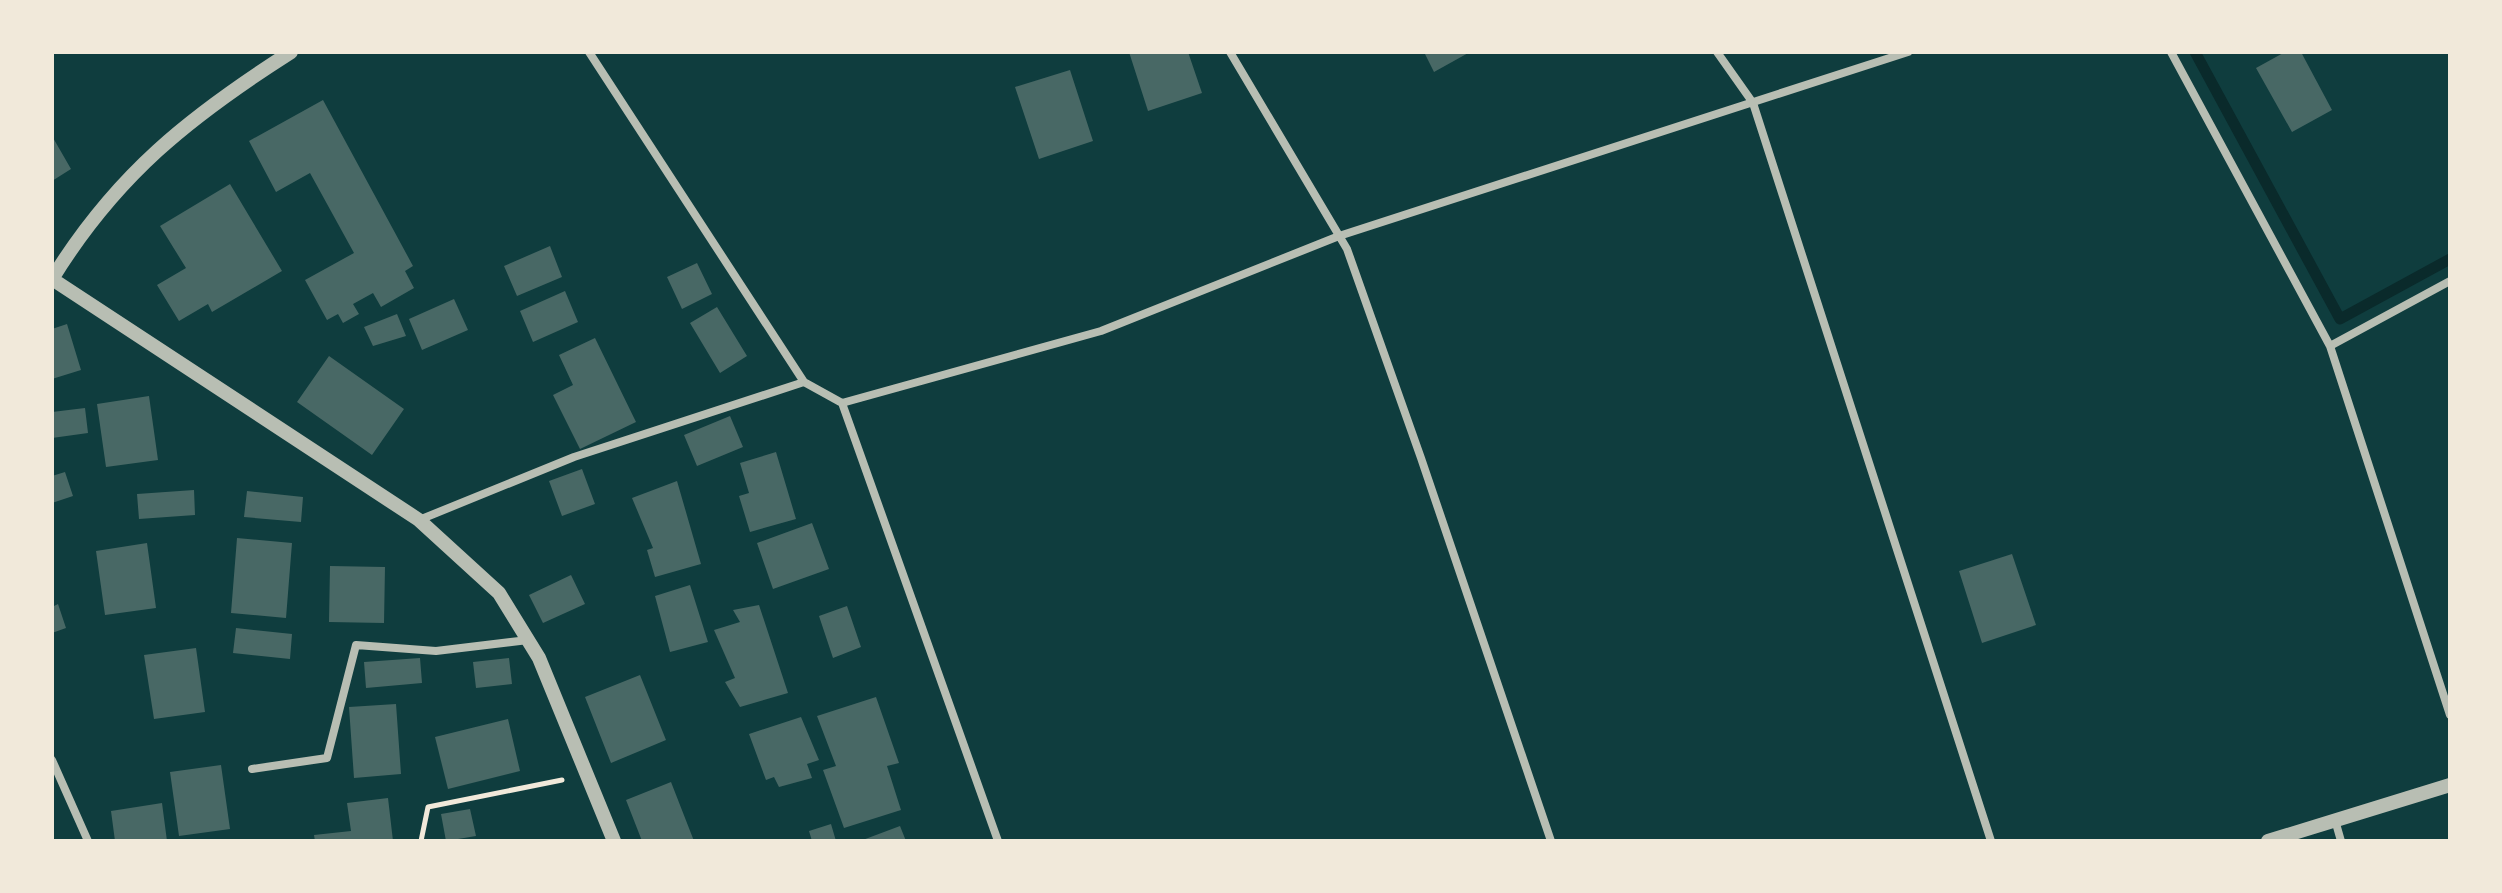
<svg xmlns="http://www.w3.org/2000/svg" width="2502" height="893" font-family="Poppins,sans-serif">
	<rect width="100%" height="100%" fill="#0f3d3e"/>
	<g fill="none" stroke-linecap="round" stroke-linejoin="round">
		<!-- stream -->
		<path stroke="#0a2a2b" stroke-width="11" d="M2195 52 2340 319 2450 259"/>
	</g>
	<!-- building -->
	<path fill="#486865" d="M1129 52H1188L1202 93 1148 111Z
		M1424 52H1470L1434 72Z
		M2285 52H2301L2332 110 2292 132 2256 68Z
		M1070 70 1093 141 1039 159 1015 87Z
		M323 100 413 266 405 271 414 288 381 307 373 293 353 304 359 314 343 323 338 314 327 320 305 280 354 253 310 173 276 192 249 141Z
		M52 136 71 169 52 181Z
		M230 184 282 271 212 312 208 304 179 321 157 285 186 268 160 226Z
		M550 246 562 277 517 296 504 266Z
		M697 263 712 294 682 309 667 277Z
		M565 291 578 322 533 342 520 311Z
		M454 299 468 330 422 350 409 319Z
		M717 307 747 356 720 373 690 323Z
		M397 314 406 336 373 346 364 327Z
		M67 324 81 370 52 379V329Z
		M595 338 636 422 580 449 553 395 573 385 559 355Z
		M329 356 404 409 372 455 297 402Z
		M149 396 158 460 106 467 97 404Z
		M85 408 88 433 52 438V412Z
		M730 416 743 447 697 466 684 435Z
		M776 452 796 519 750 532 739 496 749 493 740 463Z
		M582 469 595 504 562 516 549 481Z
		M65 472 73 496 52 503V476Z
		M677 481 701 564 655 577 647 550 653 548 632 498Z
		M194 490 195 515 139 519 137 494Z
		M247 491 303 497 301 522 244 517Z
		M812 523 829 569 773 589 757 543Z
		M237 538 292 543 286 618 231 613Z
		M147 543 156 608 105 615 96 551Z
		M2012 554 2036 625 1982 643 1959 571Z
		M330 566 385 567 384 623 329 622Z
		M571 575 585 604 543 623 529 595Z
		M690 585 708 642 670 652 655 596Z
		M58 604 66 628 52 633V607Z
		M759 605 788 693 740 707 725 682 735 678 714 630 740 622 733 610Z
		M847 606 861 647 833 658 819 616Z
		M236 628 292 634 290 659 233 653Z
		M196 648 205 712 154 719 144 655Z
		M420 658 422 683 366 688 364 662Z
		M509 658 512 684 476 688 473 662Z
		M640 675 666 740 611 763 585 697Z
		M876 697 899 763 887 766 901 810 844 828 823 770 836 766 817 716Z
		M396 704 401 774 354 778 349 707Z
		M801 717 819 760 807 764 812 778 779 787 774 777 766 780 749 734Z
		M508 719 520 771 448 789 435 737Z
		M221 765 230 829 179 836 170 772Z
		M671 782 694 841H642L626 800Z
		M388 798 393 841H315L314 835 351 831 347 803Z
		M162 803 167 841H115L111 811Z
		M470 809 476 836 446 841 441 814Z
		M831 824 836 841H812L809 831Z
		M900 826 906 841H860Z"/>
	<g fill="none" stroke-linecap="round" stroke-linejoin="round">
		<!-- path -->
		<path stroke="#f1e9da" stroke-width="5" d="M421 841 428 807 562 780"/>
		<!-- minor -->
		<path stroke="#b8beb3" stroke-width="8" d="M589 52 804 382 842 403
			M1230 52 1347 249 1421 458 1551 841
			M1717 52 1753 103 1991 841
			M2171 52 2330 346 2450 715
			M2330 346 2450 281
			M419 520 574 457 804 382
			M52 760 88 841
			M252 769 327 758 356 645 436 651 528 640
			M2335 820 2341 841
			M998 841 842 403 1101 331 1339 236 1908 52"/>
		<!-- tertiary -->
		<path stroke="#b8beb3" stroke-width="14" d="M291 52C189 117 116 175 52 279L419 520 499 593 539 658 614 841
			M2268 841 2450 785"/>
	</g>
	<!-- border -->
	<rect width="2502" height="893" fill="none" stroke="#f1e9da" stroke-width="108"/>
</svg>
